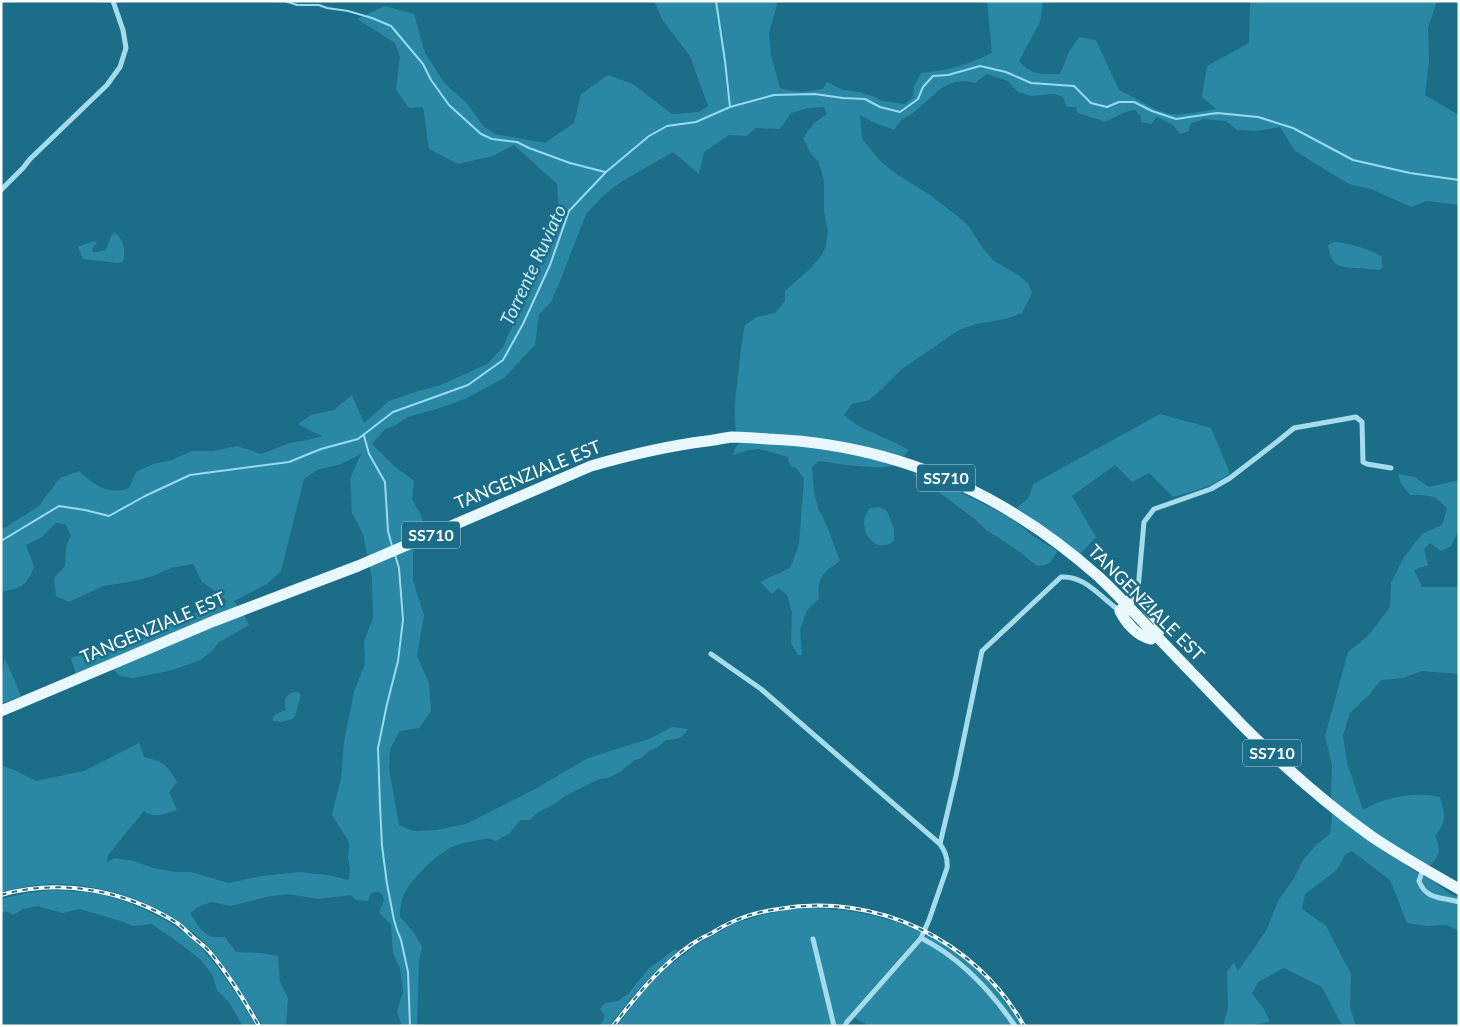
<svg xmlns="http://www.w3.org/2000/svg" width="1460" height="1027" font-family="Lato,sans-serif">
	<rect width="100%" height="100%" fill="#1b6d88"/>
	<!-- green -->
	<path fill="#2b88a5" d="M654 1H778L769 33 771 56 780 88C794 93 808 92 823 89L827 82 843 90 859 92 872 96 882 101 905 104 913 97 914 86 921 73C946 71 970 64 992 53L987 1H1043L1040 22 1019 61C1032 76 1041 74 1060 74L1069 52 1079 37 1096 40 1119 90C1133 96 1159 114 1173 114 1187 115 1203 111 1216 109L1202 97 1207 66 1249 43 1250 1H1437L1428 28 1429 61 1425 95 1459 115V205L1427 201 1411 207 1371 189 1349 184 1334 175 1295 151 1280 127 1257 131 1237 130 1226 121 1203 119 1190 124 1189 131 1180 134 1173 125 1157 117 1151 124 1141 122V116L1135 110C1122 111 1116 118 1104 122 1095 117 1086 117 1077 112L1076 107H1067L1063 97 1054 94 1031 96 1018 92 1008 81 987 74 975 83C946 75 934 97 914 112 911 115 907 116 904 118 900 121 897 126 894 130L873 122 860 115 862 139 881 162 898 175 930 195 956 215 967 224 982 247 994 261 1015 273 1028 283 1032 293 1022 313 1005 319 976 324 959 330 902 369 882 389 869 400 852 404 844 415C862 432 888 437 909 450L903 457 739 433 736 431C733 409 736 397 738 376 740 359 741 342 745 325L757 317 775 313 785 301V291L810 269 821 256 826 246 828 230 824 212V180L818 161 811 154 803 138 814 123 827 114 824 107 808 108 791 113 780 129 756 128 746 136 729 135 704 152 699 174 673 152 621 182 605 194 586 214 561 279 551 302 539 314 535 345 504 378 465 399 440 408 408 417 394 426 385 429 372 444 394 466 414 481 412 499 421 515 425 529 413 549V581L424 615 417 656 429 683 431 711 419 728 400 731 390 749 389 769 399 825 413 831 437 830 466 824 535 789 588 758 649 739 672 727 688 729C683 738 676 740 666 740L658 747 649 751 640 759 635 760 620 772 608 778 599 779 565 796 556 803 537 813 530 820H520L510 833 496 841 488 838C477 841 465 842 454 846 438 853 414 876 406 891 401 899 400 908 400 917L415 934 422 947 419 961 417 1026H402L397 1011 403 992 400 969 393 953 391 925 379 912 384 900 383 895 378 892 371 893 368 901 356 900 351 895 318 899 288 894 271 896 231 906 211 902 198 907 190 913 201 930 211 937H225L236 952 262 953 278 956 280 982 288 998 286 1026H263C250 1005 237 985 223 965 218 959 214 952 209 947 170 906 110 884 54 884 36 884 19 888 1 892V765L14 770 36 781 84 771 139 743 144 757C164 762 167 765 177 782L169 792 177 810C165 814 154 819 144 811L109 854 106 863 114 858 134 861 153 868 176 872H191L228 883 262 876 300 872 327 875 341 878 346 880 349 879 350 869 348 858 349 845 348 840 332 815 341 778 344 742 354 692 365 664 364 641 373 618 372 578 363 534 352 513 350 479 361 454 341 464 317 470 304 479 281 571 267 584 234 601 238 607 76 674 71 658 137 635 153 627 228 602 218 593 202 582 193 564 171 568 153 576 129 582 103 586 69 602 56 596 54 578 65 566 66 546 71 535 65 524 56 523 42 537 26 545 34 567C26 587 22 587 1 592V530L38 507 60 478 79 471C93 484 108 496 129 488L136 472 153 464 172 460 192 451H213L237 446 261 454 290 443 308 440 322 436 313 432 298 424 311 415 334 410 352 395 364 423 389 401 418 391 441 385 487 364 503 347 546 251 545 231 559 213 557 184 514 145 493 156 458 164 429 149 423 107 409 108 396 90 400 57 395 43 357 19 385 6 414 14 425 53 445 84 466 102 483 126 495 134 545 143 574 123 581 94 608 75 633 84 672 114 699 112 708 106 690 56 663 21Z
		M115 233C124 240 126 252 123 262L118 263 83 259 78 247 93 241 97 242 92 249 93 252H97L106 250 111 236Z
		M1334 242C1347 243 1371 249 1382 257V268L1379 270C1371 269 1363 268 1355 268 1335 267 1332 265 1328 245Z
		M1160 414 1211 428 1230 473C1213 487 1194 491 1173 497L1149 473 1132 482 1115 465 1072 496 1096 537 1080 554 1016 507C1027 502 1030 496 1033 484Z
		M740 442 824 447 896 464C885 472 835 463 819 461L812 467 814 492 818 508 827 526 840 561C823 573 817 577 819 599L807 610 800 630 802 655H798L791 643 792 612 787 595 778 588 772 594 760 582 790 568 799 545 804 478 796 468 790 466 788 457 759 449 749 450 733 455 735 448Z
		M914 474 938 481 1011 518 1033 536 1057 551C1051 563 1050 565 1037 566L1020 552 996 536 987 531 976 520 940 493 918 480Z
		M1398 474 1415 477 1429 487 1459 480V529L1451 546 1441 551 1430 543 1424 549 1428 565 1414 570 1422 587H1459V674L1422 671 1403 678 1381 680 1370 694 1350 713 1343 735 1347 763 1363 810C1383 797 1416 791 1440 797 1445 817 1448 819 1435 836 1441 849 1440 854 1431 865L1406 866 1432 880 1450 894 1459 897V931L1447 925 1427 926 1407 923 1390 880 1352 851 1345 854 1337 870 1305 894 1302 909 1326 926 1351 974 1350 1008 1356 1026H1344L1340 1022 1322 987 1284 968 1258 982 1252 994 1264 1009 1270 1022 1247 1026H1223L1228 1008 1227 972 1234 962 1238 971 1266 931 1279 899 1293 880 1303 860 1317 844 1330 834 1332 820 1331 793 1332 765 1325 736 1348 652 1368 636 1390 607 1391 583 1404 557 1422 534 1442 525 1447 509C1434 493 1430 496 1410 495L1401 484Z
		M879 507 887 511 894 529V541C892 542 890 544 887 545 874 548 864 535 864 523 864 517 867 513 870 508Z
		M243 614 249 625 218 643 214 649 201 660 169 671 133 678 120 676 113 669Z
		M5 658 21 696 1 704V677Z
		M294 692H298L301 695 295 716 292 719 281 722 273 721C272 714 281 712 286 710 284 700 284 696 294 692Z
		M53 890C66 891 79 891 92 893 130 899 180 922 206 953 225 975 241 1001 256 1026H243L228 1001 217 990 212 974 200 959 171 937 151 924 133 926 121 921 79 909 63 913 37 906 23 909 13 915 6 911 1 914V899L27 893Z
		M798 908C842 908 882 914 922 932L851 1013 843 1026H617L643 991 667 968 694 946 733 924 765 914Z
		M927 935C965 951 1001 990 1021 1026H870L853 1017Z
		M675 949 678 951C650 974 631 998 609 1026H600L605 1016 600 1009 605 1003 618 1001 629 993 648 969Z"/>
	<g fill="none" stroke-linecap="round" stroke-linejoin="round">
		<!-- stream -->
		<path stroke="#97dbee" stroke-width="2" d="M285 1 297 5H319L327 8 348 11 372 18 391 26 423 64 431 80 449 105 481 134 492 139 517 142 529 148 570 163 605 172
			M716 1 725 61 730 107
			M364 436 369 454 385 482 388 531 392 546
			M1 541 59 506 85 510 109 516 145 496 190 475 289 462 321 449 358 439 393 412 468 385 503 360 523 324 550 265 569 211 606 172 649 136 667 126 696 122 730 107 774 95 815 94 843 98 865 99 880 107 900 112 918 99 923 87 933 76 948 75 980 66 1006 72 1031 83 1074 86 1091 103 1107 107 1119 102H1134L1152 111 1176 119 1217 113 1258 117 1293 128 1353 160 1410 173 1459 180
			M395 555 399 568 403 620 398 661 387 704 378 748 380 805 382 846 387 884 394 920 397 930 401 940 408 972 410 1026"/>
		<!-- street -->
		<path stroke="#a4dcec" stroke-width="5" d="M1 190 23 168 30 159 107 85 120 67 126 48 123 30 113 1
			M1134 597 1138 589 1144 522 1154 509 1211 489 1230 478 1278 441 1294 428 1356 417 1362 422 1363 462 1367 464 1391 468
			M711 654 761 689 940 844C945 851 948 860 947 868L929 920 921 938 847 1022 845 1026
			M940 844 956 776 982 651 1061 577C1085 575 1101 598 1120 611
			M1423 869 1419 881C1426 900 1442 897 1459 902
			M921 938C959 957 991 991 1015 1026
			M813 939 834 1026"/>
		<!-- primary -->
		<path stroke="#e9f8ff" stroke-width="11" d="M1133 597 1138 598 1159 622 1160 630 1151 639C1137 636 1126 623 1120 611L1126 604Z
			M1 711 214 621 358 566 591 466C629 455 667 446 707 441 715 440 724 438 732 437 744 437 756 438 768 439 894 444 1005 493 1099 577 1115 592 1130 608 1146 625 1178 658 1210 692 1242 725 1282 765 1325 803 1371 836 1399 855 1429 872 1459 889"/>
		<defs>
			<path id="rail" d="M1 895C60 878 125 890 177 923 183 927 188 933 194 938 199 942 204 946 208 950 228 973 244 1000 259 1026
				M613 1026C637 995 660 966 692 944 698 940 705 936 712 933 718 929 725 925 732 922 747 915 763 911 779 909 876 892 976 940 1024 1026"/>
		</defs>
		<!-- rail casing -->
		<use href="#rail" stroke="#fff" stroke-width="4"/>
		<!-- rail -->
		<use href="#rail" stroke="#1b6d88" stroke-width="2" stroke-dasharray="5.5" stroke-linecap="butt"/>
	</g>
	<g text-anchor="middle" stroke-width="5" stroke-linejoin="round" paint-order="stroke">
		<!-- shield labels -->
		<g fill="#1b6d88" stroke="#bbd3db" stroke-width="1">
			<rect x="917" y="464.5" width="58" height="27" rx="4"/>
			<rect x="402" y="521.5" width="58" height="27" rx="4"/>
			<rect x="1243" y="739.5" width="58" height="27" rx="4"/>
		</g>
		<g font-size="16" font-weight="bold" fill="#fff">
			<text x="946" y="484">SS710</text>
			<text x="431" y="541">SS710</text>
			<text x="1272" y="759">SS710</text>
		</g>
		<!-- street labels -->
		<g font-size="18" fill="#fff" stroke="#1b6d88">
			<text transform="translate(528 475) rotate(-22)" y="6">TANGENZIALE EST</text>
			<text transform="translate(1146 603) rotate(45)" y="6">TANGENZIALE EST</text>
			<text transform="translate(153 628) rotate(-23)" y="6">TANGENZIALE EST</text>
		</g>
		<!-- water labels -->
		<g font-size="19" font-style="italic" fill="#bfe9f5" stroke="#1b6d88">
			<text transform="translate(533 265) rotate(-65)" y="7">Torrente Ruviato</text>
		</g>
	</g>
	<!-- border -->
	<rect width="1460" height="1027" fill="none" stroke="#ffffff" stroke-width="5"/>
</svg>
